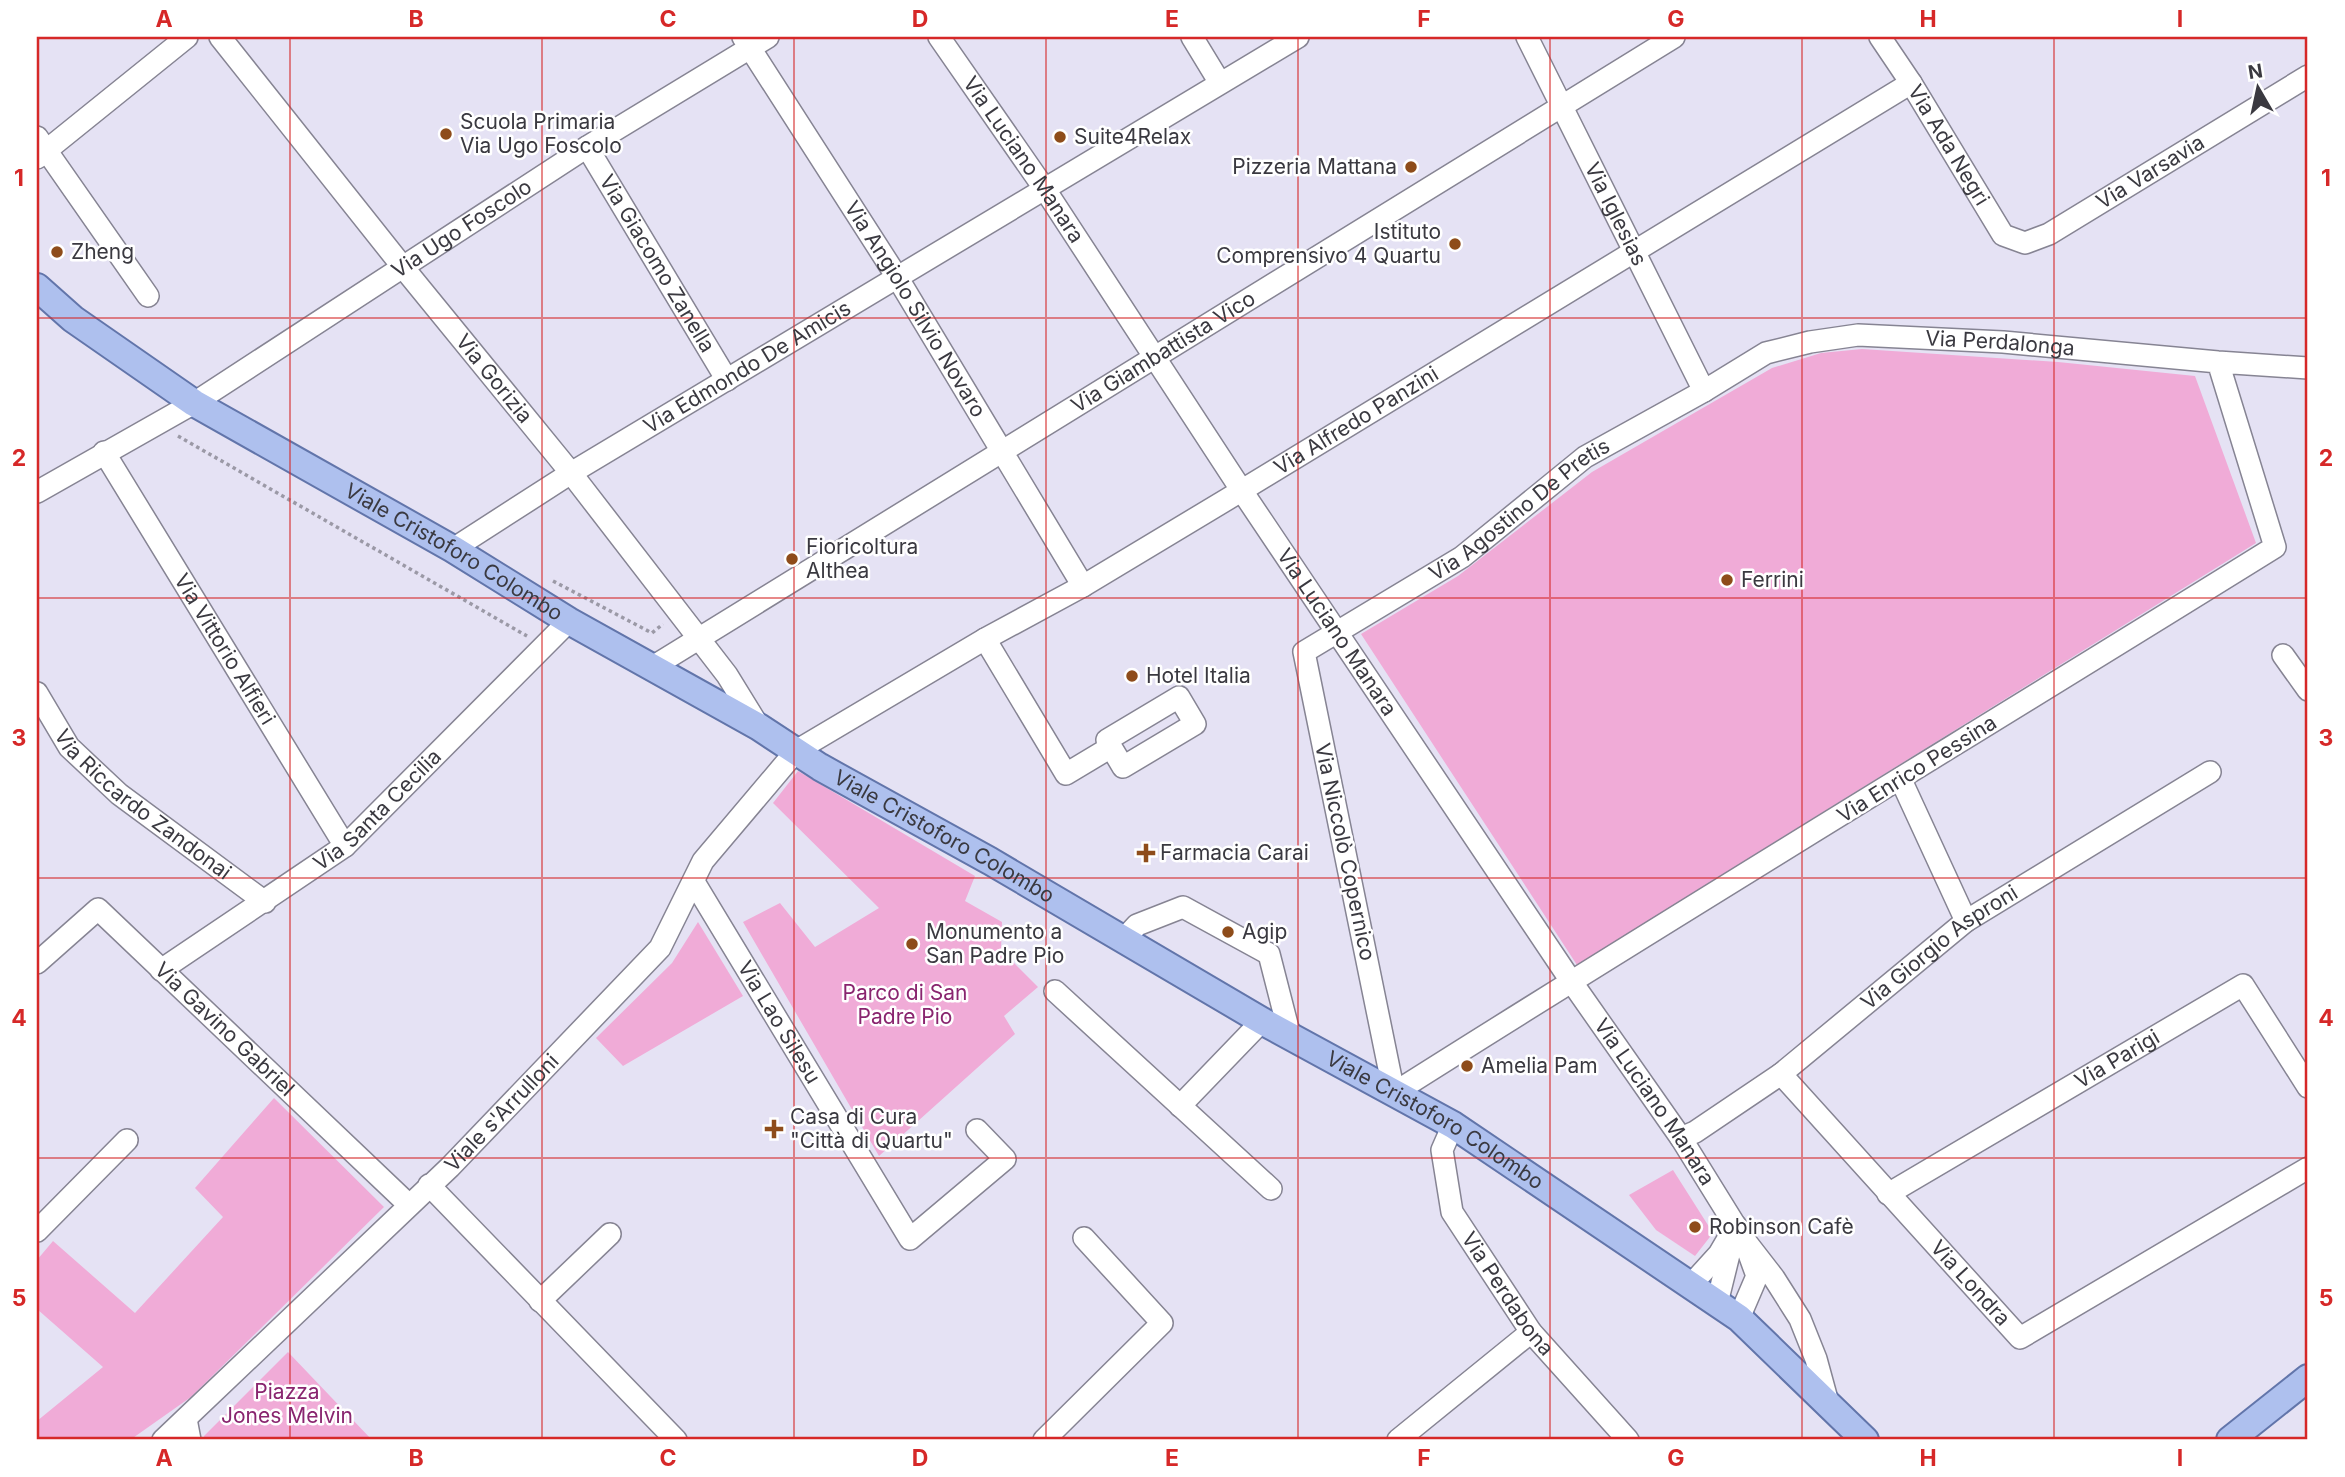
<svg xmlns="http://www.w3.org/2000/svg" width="2345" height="1477" font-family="Inter,sans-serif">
	<rect width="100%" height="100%" fill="#e5e2f4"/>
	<!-- green -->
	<path fill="#f0abd7" d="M1862 349 2058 362 2195 376 2256 543 1577 965 1361 634 1458 576 1592 472 1772 368 1821 353Z
		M798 771 975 876 965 901 1002 922 1001 950 1038 987 1004 1016 1015 1034 879 1156 743 922 780 903 815 947 879 908 773 803Z
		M698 922 743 996 623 1066 596 1038 672 963Z
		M274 1098 384 1207 191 1397 130 1440H37V1421L103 1367 37 1309V1260L53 1241 135 1313 223 1217 195 1188Z
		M1673 1170 1713 1233 1695 1256 1656 1230 1629 1195Z
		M288 1352 372 1440H205L204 1436Z"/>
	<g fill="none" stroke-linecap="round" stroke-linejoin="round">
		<defs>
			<g id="minor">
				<path id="s1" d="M220 37 402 266 571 473 727 675 759 727"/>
				<path id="s2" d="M743 37 897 277 1083 586"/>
				<path id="s3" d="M939 37 1044 188 1242 491 1571 981 1681 1138 1743 1238 1774 1278 1800 1319 1816 1359 1828 1403"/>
				<path d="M1192 37 1220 83"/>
				<path id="s4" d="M1527 37 1704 391"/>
				<path id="s5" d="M1880 37 1911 83 2003 235 2025 243 2049 234 2308 76"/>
				<path d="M37 137 148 296"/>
				<path id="s6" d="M587 147 727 380"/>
				<path d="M37 158 187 37"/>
				<path id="s7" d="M2218 362 2275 547C1982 729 1686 908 1394 1093L1304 652 1462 557 1585 457 1704 391 1766 353 1810 342 1858 335 2003 342 2218 362 2308 368"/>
				<path id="s8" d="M104 452 345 846"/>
				<path id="s9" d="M37 492 194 403 587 147 768 37"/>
				<path id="s10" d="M453 549 571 473 1298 37"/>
				<path d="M985 639 1066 774 1111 747 1123 767 1195 724 1179 697 1107 740 1111 747"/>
				<path d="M2283 655 2308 690"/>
				<path id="s11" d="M651 668 1674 37"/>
				<path id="s12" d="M37 693 69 747 119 794 265 902"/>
				<path d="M1901 780 1966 921"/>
				<path id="s13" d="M694 882 910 1239 1005 1159 977 1130"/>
				<path d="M1124 939 1137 925 1183 907 1269 954 1290 1036"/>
				<path id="s14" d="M37 963 98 909 409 1205"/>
				<path id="s15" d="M161 970 345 846 569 621"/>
				<path d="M1055 991 1271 1189"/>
				<path id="s16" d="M1781 1074 2020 1338 2308 1168"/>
				<path d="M1180 1106 1262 1021"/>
				<path id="s17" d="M1453 1125 1442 1150 1452 1212 1531 1332 1628 1440"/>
				<path id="s18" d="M1681 1138 1695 1132 1781 1074 1966 921 2210 772"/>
				<path d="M429 1185 676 1440"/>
				<path id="s19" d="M1888 1194 2243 985 2308 1087"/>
				<path d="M37 1231 127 1140"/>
				<path d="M1690 1286 1719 1254 1729 1237"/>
				<path d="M540 1301 610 1234"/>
				<path d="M1717 1303 1736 1226"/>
				<path d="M1739 1318 1757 1276 1749 1254"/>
				<path d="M186 1419 190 1440"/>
				<path id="s20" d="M163 1440 450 1167 660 948 703 861 796 751 985 639 1083 586 1226 500 1911 83"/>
				<path d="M1044 1440 1162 1323 1084 1238"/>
				<path d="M1398 1440 1531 1332"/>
			</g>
			<g id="major">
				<path id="s21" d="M37 287 73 319 194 403 453 549 569 621 759 727 820 767 990 861 1262 1021 1453 1125 1739 1318 1865 1440"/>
				<path d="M2230 1440 2308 1378"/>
			</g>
		</defs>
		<!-- minor casing -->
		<use href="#minor" stroke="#868493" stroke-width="24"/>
		<!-- major casing -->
		<use href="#major" stroke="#6275aa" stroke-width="30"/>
		<!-- path -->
		<path stroke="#9b99a6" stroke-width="3.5" stroke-dasharray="3.5 3.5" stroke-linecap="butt" d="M178 436 527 636
			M553 581 652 633 663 624"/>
		<!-- minor -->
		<use href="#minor" stroke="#fff" stroke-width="21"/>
		<!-- major -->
		<use href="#major" stroke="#aec0ee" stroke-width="26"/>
	</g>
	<!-- grid -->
	<path fill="none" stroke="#d62828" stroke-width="2" stroke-opacity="0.55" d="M290 37V1440M542 37V1440M794 37V1440M1046 37V1440M1298 37V1440M1550 37V1440M1802 37V1440M2054 37V1440M37 318H2308M37 598H2308M37 878H2308M37 1158H2308"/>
	<!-- markers -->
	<g fill="#8e4c1a" stroke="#fff" stroke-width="2.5">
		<circle cx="446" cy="134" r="7"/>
		<circle cx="1060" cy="137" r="7"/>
		<circle cx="1411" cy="167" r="7"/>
		<circle cx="1455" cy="244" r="7"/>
		<circle cx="57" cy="252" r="7"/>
		<circle cx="792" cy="559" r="7"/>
		<circle cx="1727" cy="580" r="7"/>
		<circle cx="1132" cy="676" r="7"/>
		<path d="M1142.5 842.5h7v7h7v7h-7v7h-7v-7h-7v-7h7z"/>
		<circle cx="1228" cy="932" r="7"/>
		<circle cx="912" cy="944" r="7"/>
		<circle cx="1467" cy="1066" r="7"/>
		<path d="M770.5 1118.5h7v7h7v7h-7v7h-7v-7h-7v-7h7z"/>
		<circle cx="1695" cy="1227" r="7"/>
	</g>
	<g text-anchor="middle" stroke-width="5" stroke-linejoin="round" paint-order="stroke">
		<!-- poi labels -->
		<g font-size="21" fill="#3a3940" stroke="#fff" text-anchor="start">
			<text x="460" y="129">Scuola Primaria<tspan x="460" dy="24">Via Ugo Foscolo</tspan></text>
			<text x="1074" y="144">Suite4Relax</text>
			<text x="1397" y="174" text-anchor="end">Pizzeria Mattana</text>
			<text x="1441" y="239" text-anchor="end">Istituto<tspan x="1441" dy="24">Comprensivo 4 Quartu</tspan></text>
			<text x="71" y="259">Zheng</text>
			<text x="806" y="554">Fioricoltura<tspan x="806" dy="24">Althea</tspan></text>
			<text x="1741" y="587">Ferrini</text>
			<text x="1146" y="683">Hotel Italia</text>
			<text x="1160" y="860">Farmacia Carai</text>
			<text x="926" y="939">Monumento a<tspan x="926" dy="24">San Padre Pio</tspan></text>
			<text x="1242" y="939">Agip</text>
			<text x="1481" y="1073">Amelia Pam</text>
			<text x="790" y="1124">Casa di Cura<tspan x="790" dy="24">"Città di Quartu"</tspan></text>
			<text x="1709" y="1234">Robinson Cafè</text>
		</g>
		<!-- street labels -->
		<g font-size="21" fill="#3a3940" stroke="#fff">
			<text dy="7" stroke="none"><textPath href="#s5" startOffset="128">Via Ada Negri</textPath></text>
			<text dy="7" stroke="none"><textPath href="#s3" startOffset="149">Via Luciano Manara</textPath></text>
			<text dy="7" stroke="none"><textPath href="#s5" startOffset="401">Via Varsavia</textPath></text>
			<text dy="7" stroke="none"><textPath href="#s4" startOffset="198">Via Iglesias</textPath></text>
			<text dy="7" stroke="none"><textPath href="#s9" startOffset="500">Via Ugo Foscolo</textPath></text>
			<text dy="7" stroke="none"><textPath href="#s6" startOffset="136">Via Giacomo Zanella</textPath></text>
			<text dy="7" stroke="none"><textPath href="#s2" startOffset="322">Via Angiolo Silvio Novaro</textPath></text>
			<text dy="7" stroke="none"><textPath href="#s7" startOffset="2468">Via Perdalonga</textPath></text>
			<text dy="7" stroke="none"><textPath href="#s11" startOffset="602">Via Giambattista Vico</textPath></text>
			<text dy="7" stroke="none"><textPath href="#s10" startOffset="346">Via Edmondo De Amicis</textPath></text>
			<text dy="7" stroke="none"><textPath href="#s1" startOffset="438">Via Gorizia</textPath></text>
			<text dy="7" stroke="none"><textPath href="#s20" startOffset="1591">Via Alfredo Panzini</textPath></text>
			<text dy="7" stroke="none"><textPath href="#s7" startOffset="1939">Via Agostino De Pretis</textPath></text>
			<text dy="7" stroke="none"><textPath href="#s21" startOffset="495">Viale Cristoforo Colombo</textPath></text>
			<text dy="7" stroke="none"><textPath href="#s3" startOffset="716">Via Luciano Manara</textPath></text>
			<text dy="7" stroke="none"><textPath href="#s8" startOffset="231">Via Vittorio Alfieri</textPath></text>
			<text transform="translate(1917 769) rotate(-32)" y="7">Via Enrico Pessina</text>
			<text dy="7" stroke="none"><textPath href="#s12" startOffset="156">Via Riccardo Zandonai</textPath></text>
			<text dy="7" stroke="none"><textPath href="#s15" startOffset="270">Via Santa Cecilia</textPath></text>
			<text dy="7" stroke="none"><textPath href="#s21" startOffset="1062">Viale Cristoforo Colombo</textPath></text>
			<text transform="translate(1345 852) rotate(78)" y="7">Via Niccolò Copernico</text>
			<text dy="7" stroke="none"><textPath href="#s18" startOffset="322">Via Giorgio Asproni</textPath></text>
			<text dy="7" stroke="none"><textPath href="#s13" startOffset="164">Via Lao Silesu</textPath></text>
			<text dy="7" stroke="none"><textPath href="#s14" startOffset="256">Via Gavino Gabriel</textPath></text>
			<text dy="7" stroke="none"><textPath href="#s19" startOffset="266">Via Parigi</textPath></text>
			<text dy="7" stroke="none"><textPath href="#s3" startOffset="1283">Via Luciano Manara</textPath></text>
			<text dy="7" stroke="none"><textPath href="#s20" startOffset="471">Viale s'Arrulloni</textPath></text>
			<text dy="7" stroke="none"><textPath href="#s21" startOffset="1629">Viale Cristoforo Colombo</textPath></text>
			<text dy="7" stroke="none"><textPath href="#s16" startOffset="282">Via Londra</textPath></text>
			<text dy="7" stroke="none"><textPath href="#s17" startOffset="189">Via Perdabona</textPath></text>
		</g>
		<!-- park labels -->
		<g font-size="21" fill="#89256f" stroke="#fff">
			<text x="905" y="1000">Parco di San<tspan x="905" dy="24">Padre Pio</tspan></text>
			<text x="287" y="1399">Piazza<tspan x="287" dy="24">Jones Melvin</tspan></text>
		</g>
	</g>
	<!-- border -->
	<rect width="2345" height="1477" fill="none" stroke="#ffffff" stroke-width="77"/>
	<!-- north arrow -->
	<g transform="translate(2258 88) rotate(351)" stroke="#ffffff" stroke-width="5" paint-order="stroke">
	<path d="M0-5L12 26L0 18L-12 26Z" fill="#3a3940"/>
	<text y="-10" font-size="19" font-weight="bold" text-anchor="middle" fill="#3a3940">N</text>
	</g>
	<rect x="38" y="38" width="2268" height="1400" fill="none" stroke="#d62828" stroke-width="2.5"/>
	<g font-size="23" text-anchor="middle" font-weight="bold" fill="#d62828">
		<text x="164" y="27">A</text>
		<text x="416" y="27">B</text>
		<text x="668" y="27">C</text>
		<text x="920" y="27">D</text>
		<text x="1172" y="27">E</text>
		<text x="1424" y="27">F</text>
		<text x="1676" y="27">G</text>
		<text x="1928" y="27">H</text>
		<text x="2180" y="27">I</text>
		<text x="19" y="186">1</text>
		<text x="2326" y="186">1</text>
		<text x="19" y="466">2</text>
		<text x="2326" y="466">2</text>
		<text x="19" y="746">3</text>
		<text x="2326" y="746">3</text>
		<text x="19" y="1026">4</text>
		<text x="2326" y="1026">4</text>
		<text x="19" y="1306">5</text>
		<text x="2326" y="1306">5</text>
		<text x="164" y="1466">A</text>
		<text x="416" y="1466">B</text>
		<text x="668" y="1466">C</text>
		<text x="920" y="1466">D</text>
		<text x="1172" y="1466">E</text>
		<text x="1424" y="1466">F</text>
		<text x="1676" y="1466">G</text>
		<text x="1928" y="1466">H</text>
		<text x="2180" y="1466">I</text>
	</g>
</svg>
